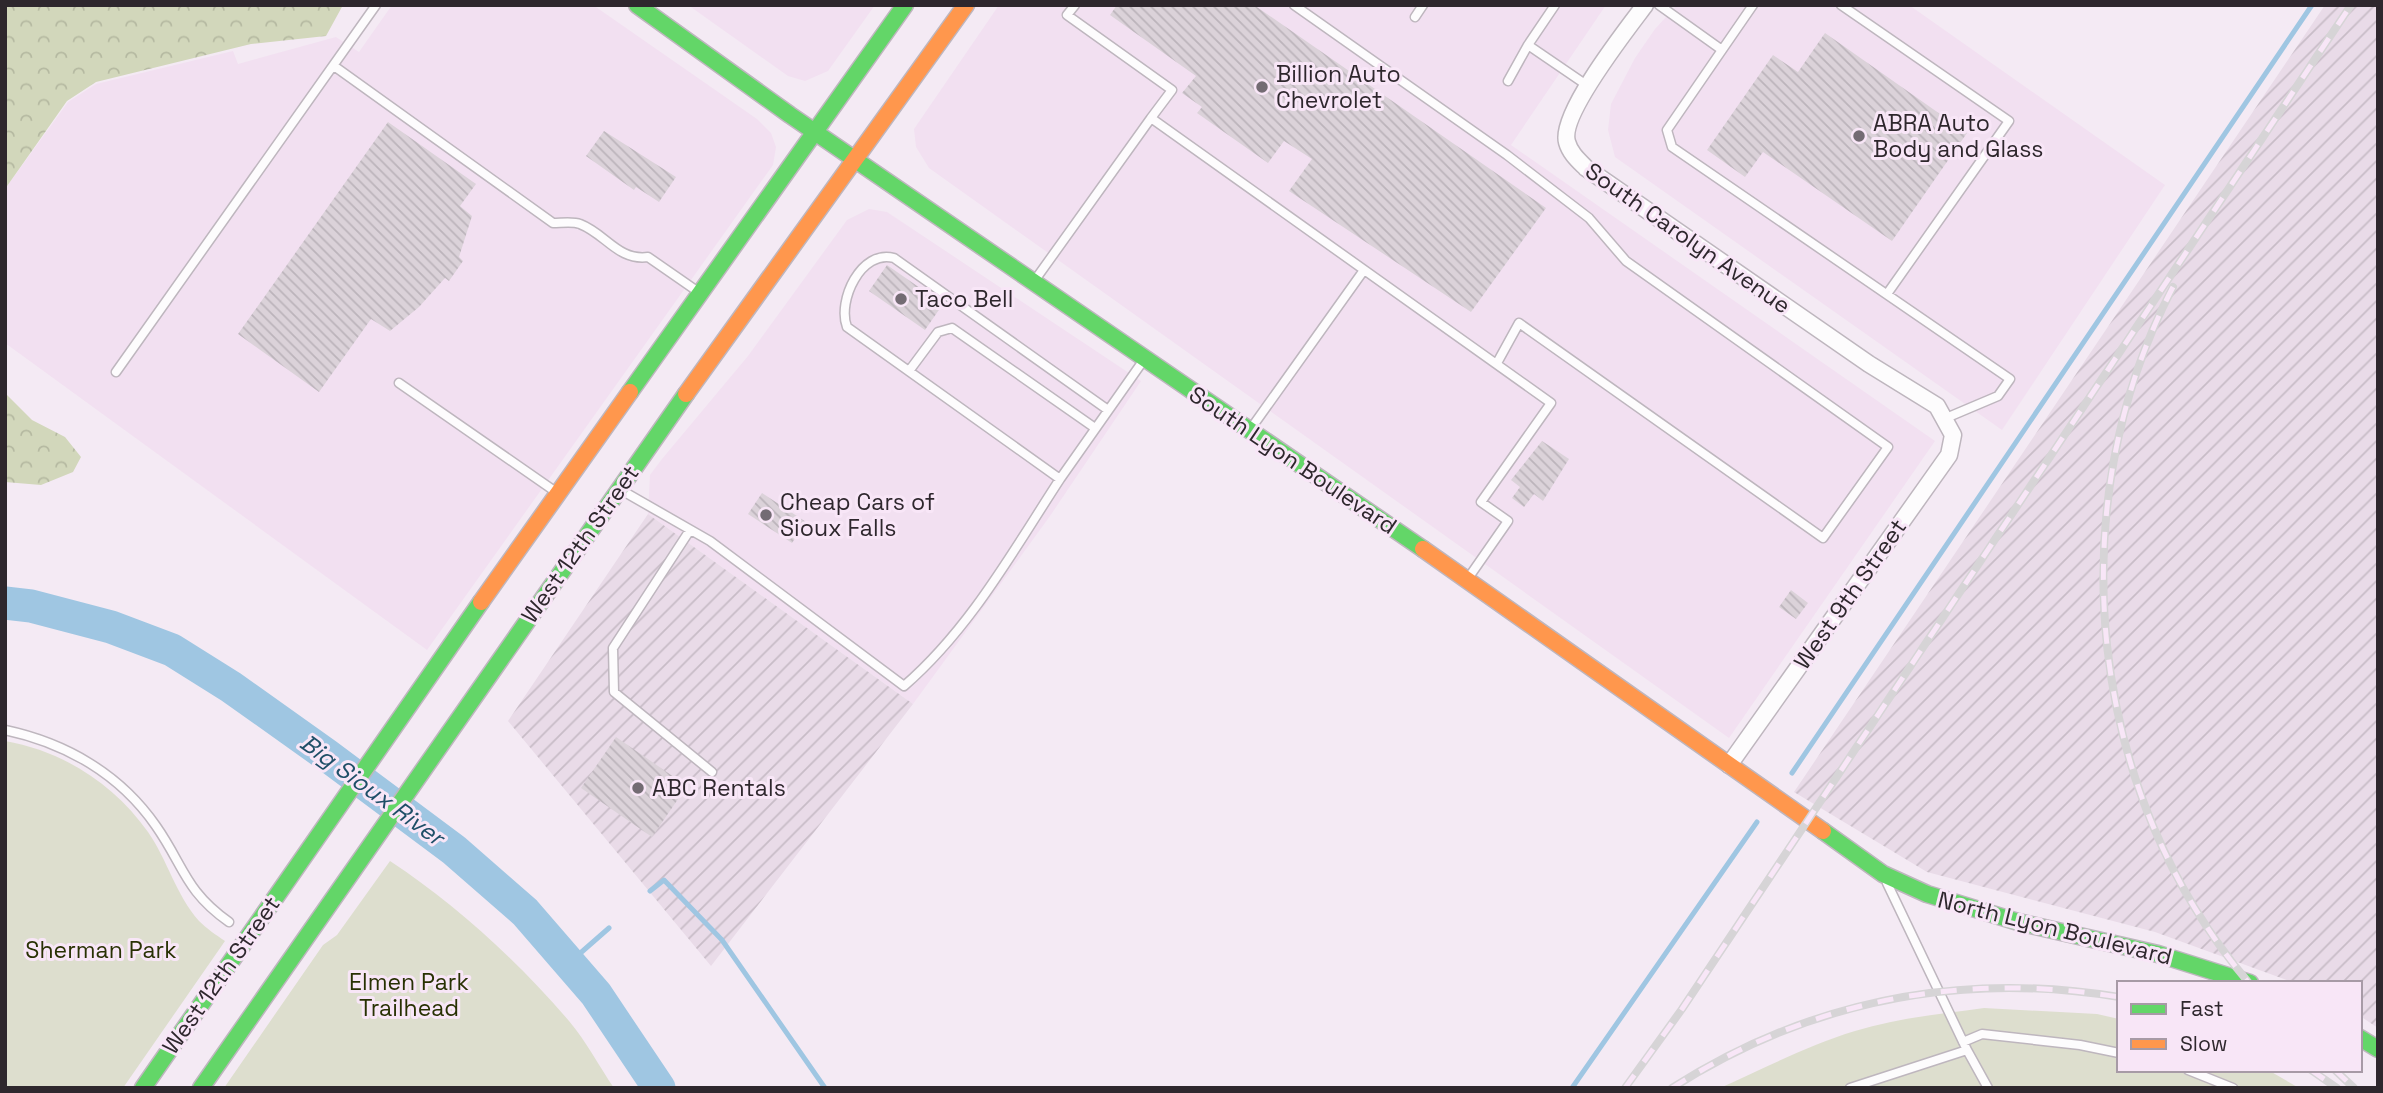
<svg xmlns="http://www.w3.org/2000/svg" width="2383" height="1093" font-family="'Space Grotesk',sans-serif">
	<defs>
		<pattern id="industrial-furrows" width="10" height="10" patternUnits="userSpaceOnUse" patternTransform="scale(1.75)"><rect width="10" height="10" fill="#e9dbe8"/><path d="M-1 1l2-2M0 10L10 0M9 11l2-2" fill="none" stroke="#c8bcc7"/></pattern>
		<pattern id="forest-crowns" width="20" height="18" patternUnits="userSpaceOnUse" patternTransform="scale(1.75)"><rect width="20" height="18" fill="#d2d7bb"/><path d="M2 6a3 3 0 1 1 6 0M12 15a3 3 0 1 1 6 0" fill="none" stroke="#b5b9a1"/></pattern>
		<pattern id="building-back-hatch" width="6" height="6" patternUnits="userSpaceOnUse" patternTransform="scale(1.75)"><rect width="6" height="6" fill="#dbd2d9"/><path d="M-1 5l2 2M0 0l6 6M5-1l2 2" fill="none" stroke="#bcb4bb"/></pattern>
	</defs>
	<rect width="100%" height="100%" fill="#f4eaf4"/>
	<!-- built -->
	<path fill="#f2e0f1" d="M392 5H593L757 119 771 133 776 147 773 165 427 650 5 343V189L68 102 96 84 233 51 238 64 336 37 359 52Z
		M688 5H875L828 71 805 81 788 76Z
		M999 5H1606L1511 145 1935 441 1729 738 929 168 916 147 914 129Z
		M1677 5H1909L2165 185 2002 430 1615 157 1608 130 1611 104 1635 58 1655 29Z
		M869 209 887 212 1141 381 1050 516 913 704 648 514 650 475 662 459 748 356 847 220Z"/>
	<!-- industrial -->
	<path fill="url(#industrial-furrows)" d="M2325 5H2378V1028L2360 1016V983H2295L2155 932 1927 872 1794 792Z
		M648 514 913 704 711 966 508 721Z"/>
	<!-- forest -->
	<path fill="url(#forest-crowns)" d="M5 5H343L326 36 251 44 96 82 67 101 5 189Z
		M5 393 32 420 65 437 81 457 73 472 41 485 5 482Z"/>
	<!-- green -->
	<path fill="#dddece" d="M5 741C63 751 114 784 148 832 167 859 176 895 199 921 206 928 216 935 225 941L123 1088H5Z
		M390 861C455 904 518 961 569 1021 586 1041 599 1066 614 1088H224L323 945 337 935Z
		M1984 1008 2097 1014 2119 1019V1070H2268L2299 1088H1720C1765 1068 1809 1045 1855 1031 1897 1018 1941 1014 1984 1008Z"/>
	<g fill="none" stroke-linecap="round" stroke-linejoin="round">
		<!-- stream -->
		<path stroke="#9fc6e2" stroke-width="5" d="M1792 773 2312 5
			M650 891 664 880 722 940 825 1088
			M569 963 609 928
			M1572 1088 1757 822"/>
		<!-- river -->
		<path stroke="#9fc6e2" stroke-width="33" d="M5 603 31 606 111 627 172 650 231 687 328 756 454 850 525 912 596 994 659 1088"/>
	</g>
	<!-- building -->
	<path fill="url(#building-back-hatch)" d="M1117 5H1254L1546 208 1471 312 1289 191 1312 159 1284 141 1268 163 1197 113 1202 107 1182 93 1196 76 1110 15Z
		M1825 33 1967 133 1892 241 1763 152 1745 177 1707 150 1773 55 1798 72Z
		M388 122 476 184 460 206 472 216 459 257 463 261 449 281 445 278 419 307 390 331 371 319 319 392 238 334Z
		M604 131 676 177 659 202 636 187 634 190 586 156Z
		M887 265 943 304 925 330 869 291Z
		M1542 441 1569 459 1543 501 1534 494 1524 507 1512 498 1520 487 1511 480Z
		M762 493 806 522 792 543 748 514Z
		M1791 590 1808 603 1796 619 1779 607Z
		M616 737 687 786 652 837 581 788Z"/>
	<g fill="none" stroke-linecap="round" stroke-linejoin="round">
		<defs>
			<path id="lane" d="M1075 5 1067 15 1172 90 1151 118 1551 403 1481 502 1508 521 1469 577
				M1294 5 1507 155 1589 218 1626 261 1888 447 1823 538 1519 323 1497 363
				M1659 5 1722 50 1667 130 1672 147 2010 379 1998 396 1946 418
				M1841 5 2009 121 1887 294
				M1415 17 1423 5
				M1528 45 1555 5
				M1722 50 1753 5
				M334 66 553 223C561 223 573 221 580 224 606 234 618 261 648 257L697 291
				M1508 81 1528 45 1588 86
				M1035 280 1151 118
				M909 371 938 332 952 328 1095 428
				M116 372 376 5
				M399 383 556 492
				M1108 410 894 258C861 249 837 301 847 327L1060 479 1143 361
				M1252 427 1364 270
				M621 490 710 541 904 686C970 629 1013 551 1060 479
				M690 530 613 648 614 692 712 772
				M5 730C66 743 120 774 156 826 184 866 185 891 229 922
				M1963 1042 1982 1034 2080 1045 2119 1053
				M1967 1050 1988 1088
				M2188 1070 2233 1088
				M1850 1088 1967 1050 1887 883"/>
			<path id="street" d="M1645 5C1627 29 1559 115 1567 142 1570 153 1578 160 1586 168L1869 364 1937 406 1953 435 1949 455 1729 765"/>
			<path id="fast" d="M637 5 790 115 1423 549
				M630 392 905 5
				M1823 831 1883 874 1927 894 2018 922 2158 954 2250 983
				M2360 1038 2378 1049
				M143 1088 481 602
				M201 1088 686 394"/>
			<path id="slow" d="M686 394 966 5
				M1423 549 1823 831
				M481 602 630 392"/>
		</defs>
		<!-- lane casing -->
		<use href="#lane" stroke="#beb6be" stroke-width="11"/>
		<!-- street casing -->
		<use href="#street" stroke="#beb6be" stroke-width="19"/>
		<!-- fast casing -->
		<use href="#fast" stroke="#beb6be" stroke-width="19"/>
		<!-- slow casing -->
		<use href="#slow" stroke="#beb6be" stroke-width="19"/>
		<!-- lane -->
		<use href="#lane" stroke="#fdfcfd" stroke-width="8"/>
		<!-- street -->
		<use href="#street" stroke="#fdfcfd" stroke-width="16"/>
		<!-- fast -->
		<use href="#fast" stroke="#63d668" stroke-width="16"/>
		<!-- slow -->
		<use href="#slow" stroke="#ff974d" stroke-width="16"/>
		<defs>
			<path id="rail" d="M2173 287C2058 507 2087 793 2249 983
				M2311 1070 2337 1088
				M2335 1070 2354 1088
				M1625 1088 1682 1009 2351 5
				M1672 1088C1809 1001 1959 971 2119 997"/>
		</defs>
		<!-- rail casing -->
		<use href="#rail" stroke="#d6d4d6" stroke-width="8"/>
		<!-- rail -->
		<use href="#rail" stroke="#f8e6f7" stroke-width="5" stroke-dasharray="16" stroke-linecap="butt"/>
	</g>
	<!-- markers -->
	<g fill="#736b73" stroke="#f8e6f7" stroke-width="2.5">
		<circle cx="1262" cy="87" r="7"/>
		<circle cx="1859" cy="136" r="7"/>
		<circle cx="901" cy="299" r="7"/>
		<circle cx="766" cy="515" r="7"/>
		<circle cx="638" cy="788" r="7"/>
	</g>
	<g text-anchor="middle" stroke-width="6" stroke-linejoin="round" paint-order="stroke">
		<!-- poi labels -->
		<g font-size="23" fill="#2e272d" stroke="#f8e6f7" text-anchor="start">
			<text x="1276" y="82">Billion Auto<tspan x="1276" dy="26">Chevrolet</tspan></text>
			<text x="1873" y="131">ABRA Auto<tspan x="1873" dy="26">Body and Glass</tspan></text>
			<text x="915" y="307">Taco Bell</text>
			<text x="780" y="510">Cheap Cars of<tspan x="780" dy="26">Sioux Falls</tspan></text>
			<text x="652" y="796">ABC Rentals</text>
		</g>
		<!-- street labels -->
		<g font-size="23" fill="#2e272d" stroke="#f8e6f7">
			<text transform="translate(1688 238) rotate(35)" y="8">South Carolyn Avenue</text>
			<text transform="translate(1293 460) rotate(34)" y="8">South Lyon Boulevard</text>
			<text transform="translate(580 544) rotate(-55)" y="8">West 12th Street</text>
			<text transform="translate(1850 594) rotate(-55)" y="8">West 9th Street</text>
			<text transform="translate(2055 928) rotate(14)" y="8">North Lyon Boulevard</text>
			<text transform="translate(221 975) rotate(-55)" y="8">West 12th Street</text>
		</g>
		<!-- park labels -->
		<g font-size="23" fill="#283103" stroke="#f8e6f7">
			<text x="101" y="958">Sherman Park</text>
			<text x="409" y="990">Elmen Park<tspan x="409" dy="26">Trailhead</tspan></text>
		</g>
		<!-- water labels -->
		<g font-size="24" font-style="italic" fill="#1f4f68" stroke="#f8e6f7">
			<text transform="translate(372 790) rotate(36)" y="8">Big Sioux River</text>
		</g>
	</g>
	<!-- border -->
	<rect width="2383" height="1093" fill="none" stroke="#2e272d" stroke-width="14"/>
	<!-- legend -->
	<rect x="2117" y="981" width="245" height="91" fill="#f8e6f7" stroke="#a79aa6" stroke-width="2"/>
	<rect x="2131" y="1004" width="35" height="10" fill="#63d668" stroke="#a79aa6" stroke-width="2"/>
	<text x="2180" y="1016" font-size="21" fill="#2e272d">Fast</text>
	<rect x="2131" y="1039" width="35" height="10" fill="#ff974d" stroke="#a79aa6" stroke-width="2"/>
	<text x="2180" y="1051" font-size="21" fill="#2e272d">Slow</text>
</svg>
